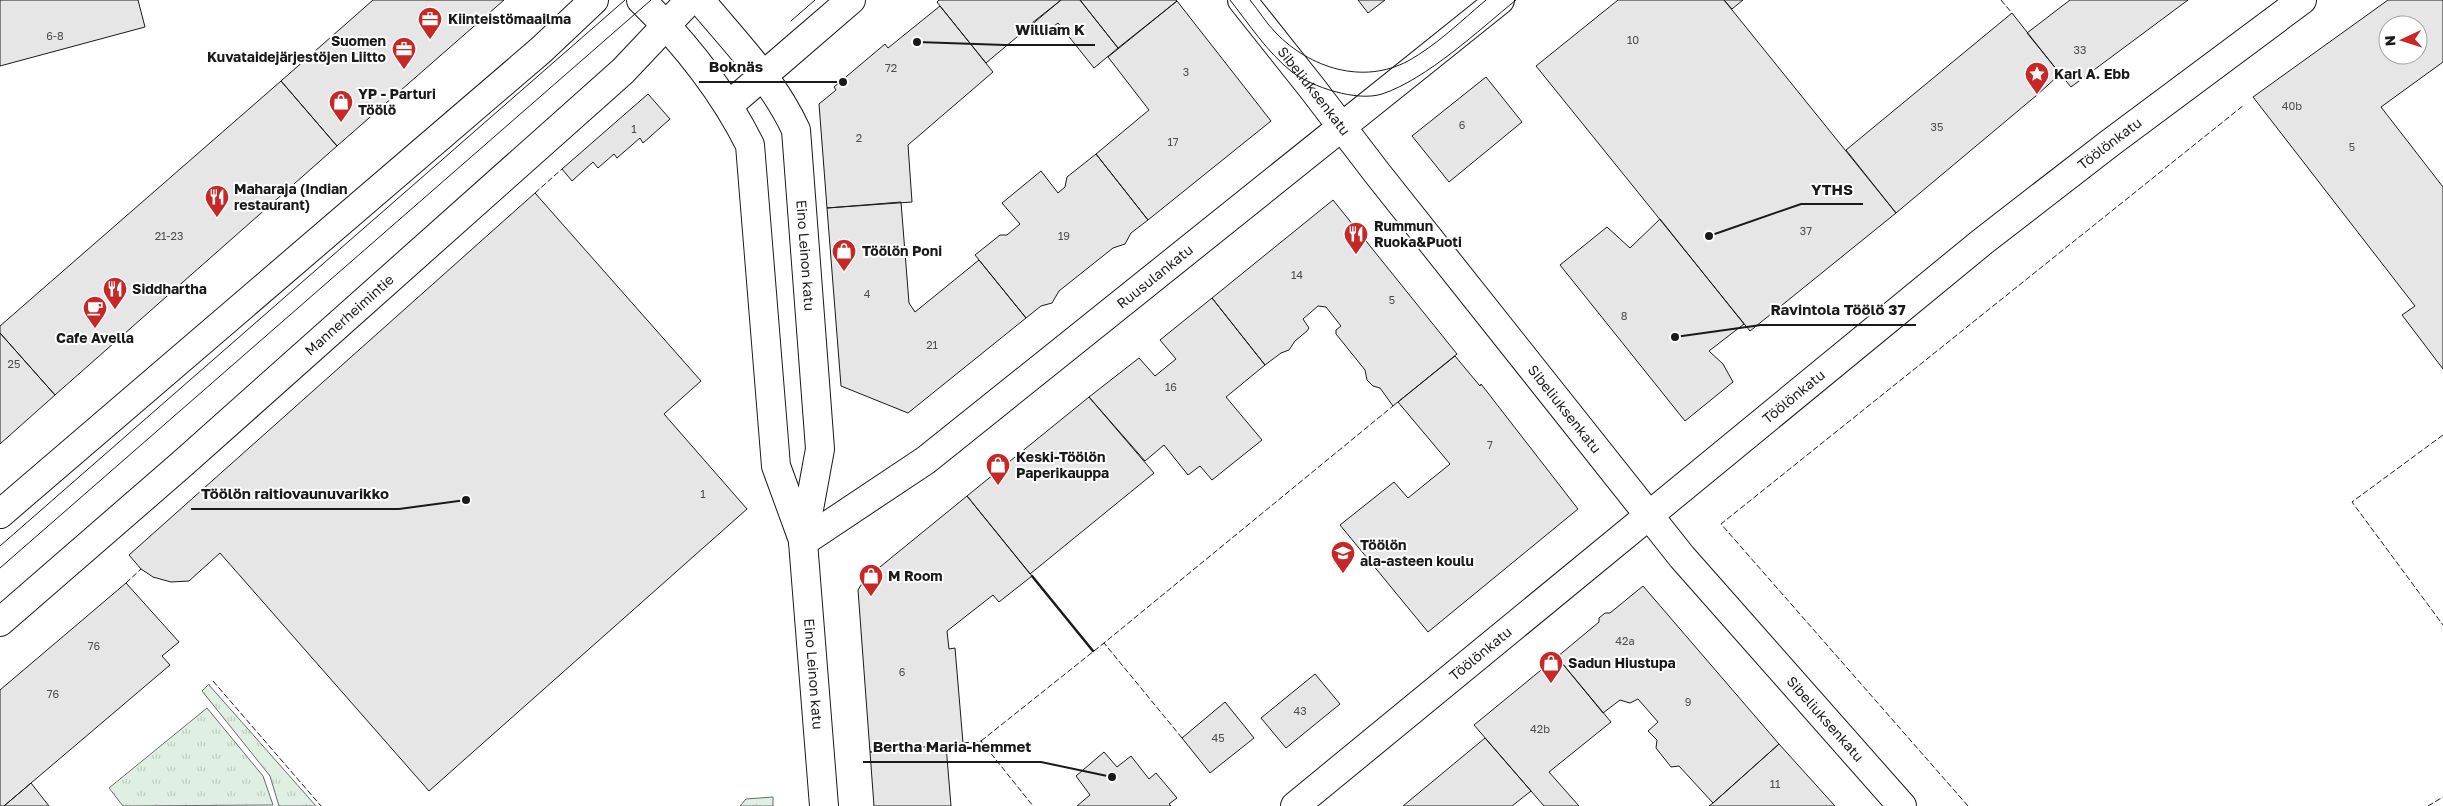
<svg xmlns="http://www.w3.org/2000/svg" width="2443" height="806" font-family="'Golos Text',sans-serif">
	<defs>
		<pattern id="grass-tufts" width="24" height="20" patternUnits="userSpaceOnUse" patternTransform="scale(1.25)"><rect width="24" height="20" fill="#e0efe3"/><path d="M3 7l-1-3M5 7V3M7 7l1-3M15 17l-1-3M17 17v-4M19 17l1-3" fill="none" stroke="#c0ccc2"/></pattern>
	</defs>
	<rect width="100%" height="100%" fill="#fff"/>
	<!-- grass -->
	<path fill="url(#grass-tufts)" stroke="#6a6a6a" d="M209 684V685L316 806H279L270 776 202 691Z
		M207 708 263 776 273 805 123 806 109 788Z
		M773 797V806H740L746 799Z"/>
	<!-- building -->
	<path fill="#e6e6e6" stroke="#1a1a1a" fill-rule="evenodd" d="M0 0H138L145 27 0 66Z
		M373 0H504L337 146 281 81Z
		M939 0H1061L986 63 940 6 937 2Z
		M1061 0H1080L1118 48 1094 68 1058 23 1042 35 1032 23Z
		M1080 0H1176L1177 1 1118 48Z
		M1358 0H1385L1368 13Z
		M1618 0H1724L1896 213 1750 331 1536 66Z
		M1724 0H1743L1732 9Z
		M2070 0H2188L2071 87 2027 33Z
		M2388 0H2443V62L2381 107 2443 187V369L2402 315 2415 306 2253 97ZM2388 25H2418V55H2388Z
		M1177 1 1271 121 1148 220 1096 154 1149 110 1108 57Z
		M940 6 993 72 908 145 912 202 827 208 819 104 836 90 834 87 885 44 888 48Z
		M2012 13 2060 74 2037 95 1896 213 1846 150Z
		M1486 77 1522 122 1449 182 1412 136Z
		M281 81 337 146 55 395 0 333V326Z
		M648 94 670 119 643 143 640 138 617 158 614 154 598 168 593 162 572 181 562 169Z
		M1096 154 1148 220 1131 233 1125 244 1113 248 1059 291 1052 303 1041 306 1026 318 975 255 1000 235H1007L1020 224 1002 203 1041 171 1058 193 1065 187 1067 177Z
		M535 193 701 381 664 414 747 509 429 791 220 553 189 581 171 582 153 577 141 569 129 555Z
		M1333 200 1457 354 1393 406 1380 388 1373 386 1367 380 1365 370 1336 334V330L1341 326 1326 307 1318 306 1303 319 1309 328 1307 331 1295 341 1289 350 1281 353 1265 365 1212 298Z
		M901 202 909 303 915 312 979 260 1026 318 908 413 841 386 827 208Z
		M1660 219 1744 324 1709 351 1723 364 1733 382 1685 421 1560 265 1607 227 1630 248Z
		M1212 298 1265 365 1226 397 1262 440 1212 480 1200 466 1188 475 1164 445 1145 461 1089 397 1139 358 1155 376 1176 359 1160 340Z
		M0 333 55 395 0 444Z
		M1455 356 1480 386 1481 384 1578 509 1428 632 1340 525 1394 482 1408 498 1450 464 1398 402Z
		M1089 397 1154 473 1030 574 967 496Z
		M967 496 1032 576 999 602 993 595 947 631 949 649 955 648 963 743 870 752 858 590 864 580Z
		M126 583 179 642 162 656 170 665 4 806H0V690Z
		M1643 586 1779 744 1713 803 1679 766 1671 767 1656 748 1657 740 1648 731 1658 722 1638 699 1630 703 1620 700 1603 713 1557 657 1599 622V618L1605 613H1610Z
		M1557 657 1611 722 1549 772 1579 806H1544L1474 725Z
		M1315 674 1340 704 1286 748 1261 718Z
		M1225 702 1254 738 1210 773 1182 738Z
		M1485 738 1531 791 1512 806H1403Z
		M1779 744 1835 806H1709L1713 803Z
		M946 745 951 806H874L870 752Z
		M1104 752 1117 767 1131 756 1149 779 1156 773 1177 798 1169 804 1171 806H1077L1090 795 1076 776Z
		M31 783 49 806H4Z"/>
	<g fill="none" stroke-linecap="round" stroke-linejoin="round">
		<defs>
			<g id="minor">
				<path id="s1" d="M1242 0 1312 88 1377 173 1682 557 1902 806"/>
				<path d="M729 105 851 0"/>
				<path id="s2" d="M803 542 926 460 1500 0"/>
				<path id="s3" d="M1295 806 1982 242 2110 143 2302 0"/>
			</g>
			<g id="tertiary">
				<path d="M641 0C684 42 723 91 750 145L776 466 803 540"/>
				<path id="s4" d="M700 0C734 41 773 80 796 130L820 449 803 542 824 806"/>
			</g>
			<g id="primary">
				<path d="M0 514 541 50 594 0"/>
				<path id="s5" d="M0 622 182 464 623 71 690 0"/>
			</g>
		</defs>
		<!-- minor casing -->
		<use href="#minor" stroke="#1a1a1a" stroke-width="30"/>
		<!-- tertiary casing -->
		<use href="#tertiary" stroke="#1a1a1a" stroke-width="30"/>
		<!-- primary casing -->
		<use href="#primary" stroke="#1a1a1a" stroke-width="30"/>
		<!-- minor -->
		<use href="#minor" stroke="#fff" stroke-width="28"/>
		<!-- tertiary -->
		<use href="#tertiary" stroke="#fff" stroke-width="28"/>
		<!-- primary -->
		<use href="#primary" stroke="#fff" stroke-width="28"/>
		<!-- tram -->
		<path stroke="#1a1a1a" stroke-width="1" d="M1230 0C1249 24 1267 52 1292 72 1312 87 1357 102 1382 94 1427 79 1479 30 1516 0
			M1250 0C1259 11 1266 23 1276 33 1310 68 1363 85 1408 61 1437 45 1461 21 1486 0
			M791 21 815 0
			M0 546 625 0
			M0 568 651 0"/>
		<!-- fence -->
		<path stroke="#1a1a1a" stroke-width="1" stroke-dasharray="6 2.5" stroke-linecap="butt" d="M2001 0 2012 13
			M535 193 562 169
			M2443 435 2352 502 2443 625
			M126 583 141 569
			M213 681 321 806
			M1182 738 1104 643 1393 406
			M981 741 1104 643
			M963 743 981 741 1033 806
			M1968 806 1721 524 2244 105
			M2428 806 2443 797"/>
		<!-- wall -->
		<path stroke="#1a1a1a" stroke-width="2.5" d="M1032 576 1093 651"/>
	</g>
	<!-- icons -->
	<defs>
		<symbol id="office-pin" viewBox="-11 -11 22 30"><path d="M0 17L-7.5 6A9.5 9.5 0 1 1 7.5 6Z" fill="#c62828" stroke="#fff"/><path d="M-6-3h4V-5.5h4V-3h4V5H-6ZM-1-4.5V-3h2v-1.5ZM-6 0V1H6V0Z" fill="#fff"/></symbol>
		<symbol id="sight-pin" viewBox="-11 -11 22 30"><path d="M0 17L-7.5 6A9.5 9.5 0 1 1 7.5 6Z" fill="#c62828" stroke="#fff"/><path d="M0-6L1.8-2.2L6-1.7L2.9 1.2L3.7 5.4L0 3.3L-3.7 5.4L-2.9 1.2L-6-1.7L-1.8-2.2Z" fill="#fff"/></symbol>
		<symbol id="shop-pin" viewBox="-11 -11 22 30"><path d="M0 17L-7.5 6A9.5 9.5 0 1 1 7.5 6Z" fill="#c62828" stroke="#fff"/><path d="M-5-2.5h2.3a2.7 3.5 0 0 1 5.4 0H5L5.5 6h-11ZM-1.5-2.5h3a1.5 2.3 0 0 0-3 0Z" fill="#fff"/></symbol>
		<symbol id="restaurant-pin" viewBox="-11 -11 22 30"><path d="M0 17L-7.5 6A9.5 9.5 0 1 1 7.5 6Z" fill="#c62828" stroke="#fff"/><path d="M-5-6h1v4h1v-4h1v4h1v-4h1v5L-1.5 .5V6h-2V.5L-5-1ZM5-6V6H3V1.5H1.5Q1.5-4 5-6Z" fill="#fff"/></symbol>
		<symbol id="cafe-pin" viewBox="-11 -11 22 30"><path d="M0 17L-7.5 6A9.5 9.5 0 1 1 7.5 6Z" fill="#c62828" stroke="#fff"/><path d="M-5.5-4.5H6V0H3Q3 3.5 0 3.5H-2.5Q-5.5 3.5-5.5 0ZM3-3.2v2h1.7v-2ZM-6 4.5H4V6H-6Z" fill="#fff"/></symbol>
		<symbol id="school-pin" viewBox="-11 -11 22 30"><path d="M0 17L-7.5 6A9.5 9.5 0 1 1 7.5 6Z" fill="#c62828" stroke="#fff"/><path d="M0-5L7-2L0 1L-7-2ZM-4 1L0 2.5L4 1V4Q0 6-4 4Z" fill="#fff"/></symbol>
	</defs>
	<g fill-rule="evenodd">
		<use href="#office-pin" x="416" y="5" width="28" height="38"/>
		<use href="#office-pin" x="390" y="35" width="28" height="38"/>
		<use href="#sight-pin" x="2023" y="60" width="28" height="38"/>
		<use href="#shop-pin" x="327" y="88" width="28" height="38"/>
		<use href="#restaurant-pin" x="203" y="183" width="28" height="38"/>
		<use href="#restaurant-pin" x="1342" y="220" width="28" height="38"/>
		<use href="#shop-pin" x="830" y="237" width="28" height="38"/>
		<use href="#restaurant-pin" x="101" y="275" width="28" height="38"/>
		<use href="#cafe-pin" x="81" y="294" width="28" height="38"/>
		<use href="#shop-pin" x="984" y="451" width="28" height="38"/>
		<use href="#school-pin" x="1329" y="539" width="28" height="38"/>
		<use href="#shop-pin" x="857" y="562" width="28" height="38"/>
		<use href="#shop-pin" x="1537" y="649" width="28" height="38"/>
	</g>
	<g text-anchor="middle" stroke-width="4" stroke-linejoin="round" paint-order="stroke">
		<!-- number labels -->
		<g font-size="11" fill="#4d4d4d">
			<text x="55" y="40">6-8</text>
			<text x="1633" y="44">10</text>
			<text x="2080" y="54">33</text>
			<text x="891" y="72">72</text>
			<text x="1186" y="76">3</text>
			<text x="2292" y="110">40b</text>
			<text x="1462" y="129">6</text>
			<text x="1937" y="131">35</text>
			<text x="634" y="133">1</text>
			<text x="859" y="142">2</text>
			<text x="1173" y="146">17</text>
			<text x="2352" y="151">5</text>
			<text x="1806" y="235">37</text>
			<text x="169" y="240">21-23</text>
			<text x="1064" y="240">19</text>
			<text x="1297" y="279">14</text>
			<text x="867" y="298">4</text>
			<text x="1392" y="304">5</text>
			<text x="1624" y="320">8</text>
			<text x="932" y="349">21</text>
			<text x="14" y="368">25</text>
			<text x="1171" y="391">16</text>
			<text x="1490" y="449">7</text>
			<text x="703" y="498">1</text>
			<text x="1625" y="645">42a</text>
			<text x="94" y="650">76</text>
			<text x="902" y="676">6</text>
			<text x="53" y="698">76</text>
			<text x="1688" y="706">9</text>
			<text x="1300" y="715">43</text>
			<text x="1540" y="733">42b</text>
			<text x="1218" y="742">45</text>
			<text x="1775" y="788">11</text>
		</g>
		<!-- poi labels -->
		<g font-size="14" font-weight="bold" fill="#1a1a1a" stroke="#fff" text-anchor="start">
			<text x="448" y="24">Kiinteistömaailma</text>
			<text x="386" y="46" text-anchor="end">Suomen<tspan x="386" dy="16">Kuvataidejärjestöjen Liitto</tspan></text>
			<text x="2054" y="79">Karl A. Ebb</text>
			<text x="358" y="99">YP - Parturi<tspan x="358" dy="16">Töölö</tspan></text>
			<text x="234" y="194">Maharaja (Indian<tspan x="234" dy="16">restaurant)</tspan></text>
			<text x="1374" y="231">Rummun<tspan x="1374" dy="16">Ruoka&amp;Puoti</tspan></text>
			<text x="862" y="256">Töölön Poni</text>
			<text x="132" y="294">Siddhartha</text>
			<text x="95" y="343" text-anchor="middle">Cafe Avella</text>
			<text x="1016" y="462">Keski-Töölön<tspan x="1016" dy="16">Paperikauppa</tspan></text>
			<text x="1360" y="550">Töölön<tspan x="1360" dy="16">ala-asteen koulu</tspan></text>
			<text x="888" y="581">M Room</text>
			<text x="1568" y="668">Sadun Hiustupa</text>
		</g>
		<!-- street labels -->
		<g font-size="14" fill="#1a1a1a" stroke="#fff">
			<text dy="5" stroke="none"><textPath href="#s1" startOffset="116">Sibeliuksenkatu</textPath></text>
			<text dy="5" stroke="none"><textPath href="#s3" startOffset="1050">Töölönkatu</textPath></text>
			<text dy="5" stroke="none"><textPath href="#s4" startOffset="288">Eino Leinon katu</textPath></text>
			<text dy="5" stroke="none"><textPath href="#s2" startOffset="441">Ruusulankatu</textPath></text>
			<text dy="5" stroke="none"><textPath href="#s5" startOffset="465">Mannerheimintie</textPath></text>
			<text dy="5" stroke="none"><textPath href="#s3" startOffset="645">Töölönkatu</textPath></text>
			<text dy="5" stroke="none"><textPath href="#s1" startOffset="521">Sibeliuksenkatu</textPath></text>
			<text dy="5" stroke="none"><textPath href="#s3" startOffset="240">Töölönkatu</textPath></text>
			<text dy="5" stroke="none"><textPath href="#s4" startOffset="709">Eino Leinon katu</textPath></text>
			<text dy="5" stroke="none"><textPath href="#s1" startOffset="926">Sibeliuksenkatu</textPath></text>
		</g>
	</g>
	<!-- callouts -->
	<path fill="none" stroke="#1a1a1a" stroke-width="2" d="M917 42L1005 45H1095M843 82L773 82H699M1709 236L1801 204H1863M1675 337L1761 325H1916M466 500L399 509H191M1112 777L1041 762H863"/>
	<g fill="#1a1a1a" stroke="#fff" stroke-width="2">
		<circle cx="917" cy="42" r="5"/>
		<circle cx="843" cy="82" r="5"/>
		<circle cx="1709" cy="236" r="5"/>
		<circle cx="1675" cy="337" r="5"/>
		<circle cx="466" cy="500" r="5"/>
		<circle cx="1112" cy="777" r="5"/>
	</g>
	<g font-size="15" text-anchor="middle" font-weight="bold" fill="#1a1a1a" stroke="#fff" stroke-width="4" stroke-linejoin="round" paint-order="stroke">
		<text x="1050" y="35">William K</text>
		<text x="736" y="72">Boknäs</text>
		<text x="1832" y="195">YTHS</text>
		<text x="1838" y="315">Ravintola Töölö 37</text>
		<text x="295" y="499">Töölön raitiovaunuvarikko</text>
		<text x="952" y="752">Bertha Maria-hemmet</text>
	</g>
	<!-- north arrow -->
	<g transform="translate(2403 40) rotate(266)"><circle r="24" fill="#ffffff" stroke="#a3a3a3"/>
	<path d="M0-4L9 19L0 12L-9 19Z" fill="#c62828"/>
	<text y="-8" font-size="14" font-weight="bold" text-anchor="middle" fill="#1a1a1a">N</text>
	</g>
</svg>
